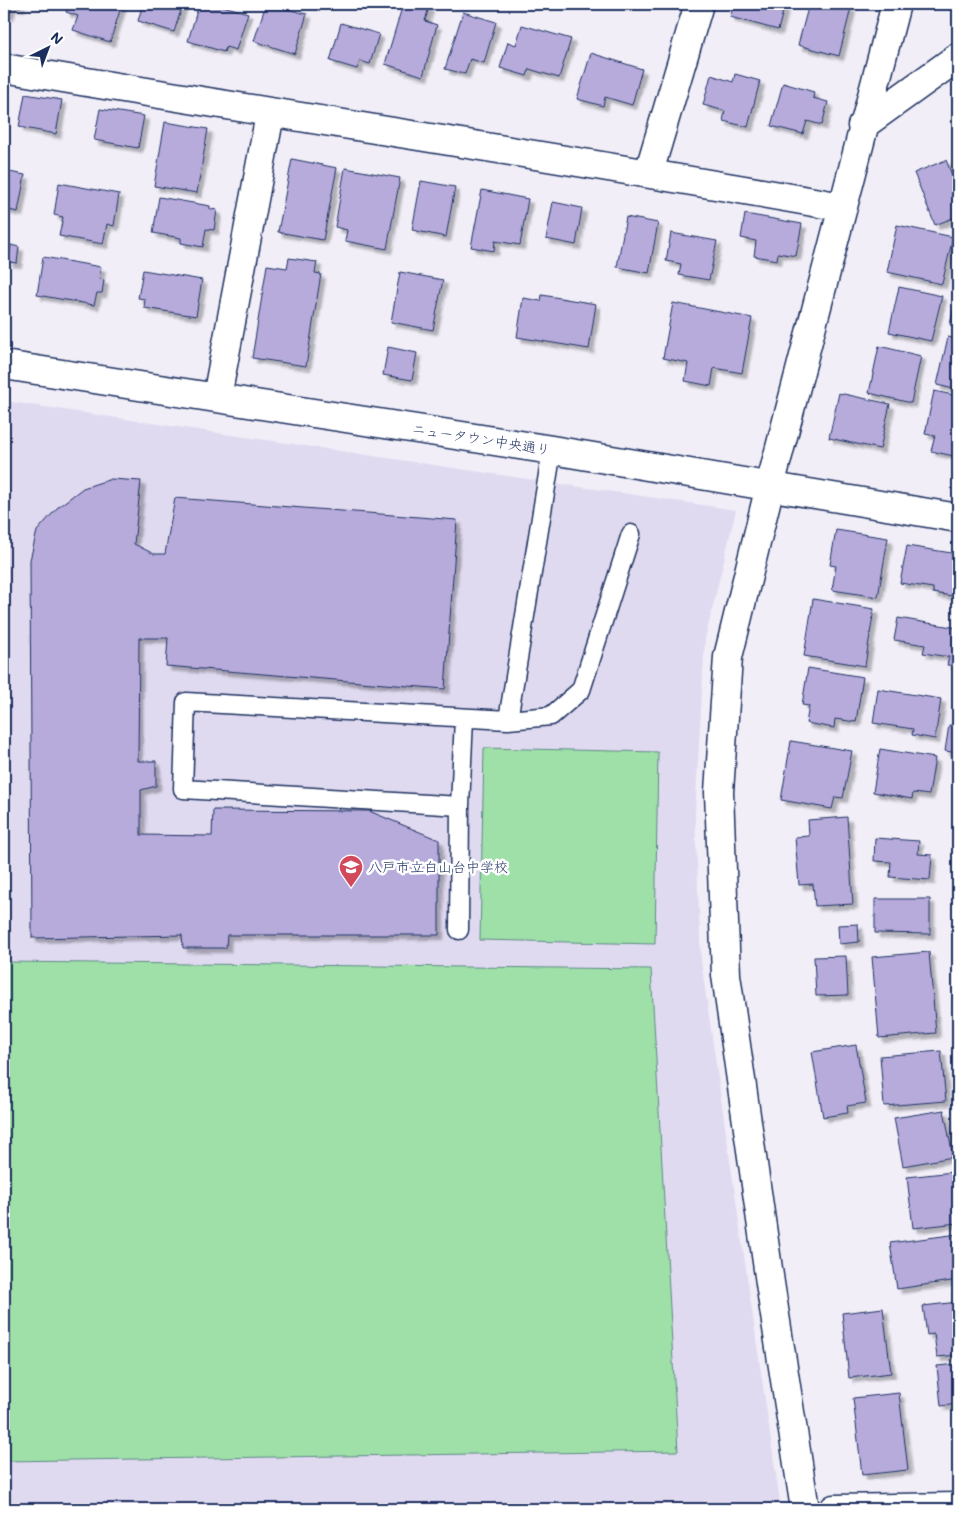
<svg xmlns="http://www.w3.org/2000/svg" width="962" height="1513" font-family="Mali,'Klee One',sans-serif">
	<defs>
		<filter id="shadow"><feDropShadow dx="4.5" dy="4.5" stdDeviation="1" flood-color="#0004"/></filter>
	</defs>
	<rect width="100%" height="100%" fill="#f1eef8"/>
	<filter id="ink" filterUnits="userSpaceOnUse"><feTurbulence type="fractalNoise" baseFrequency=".02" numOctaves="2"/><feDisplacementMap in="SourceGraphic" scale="10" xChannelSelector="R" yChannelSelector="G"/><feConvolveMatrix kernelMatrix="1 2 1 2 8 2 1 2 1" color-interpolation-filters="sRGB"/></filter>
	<g filter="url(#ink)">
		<!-- built -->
		<path fill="#e0daf0" d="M4 401 736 510 705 639 695 814 701 961 781 1509H4Z"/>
		<!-- green -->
		<path fill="#9fe0a9" stroke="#5d8884" d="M484 748 658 752 655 944 480 940Z
			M5 962 651 969 678 1451 4 1461Z"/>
		<!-- building -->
		<path fill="#b7abdc" stroke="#1b2f5e" filter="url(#shadow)" d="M4 4H21L20 7 12 5 9 15 4 13Z
			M68 4H122L110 42 73 30 78 16 66 12Z
			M135 4H183L174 32 138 21 142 7Z
			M199 4H216L248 13 236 50 226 47 224 52 188 41Z
			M266 4 307 14 295 54 254 41Z
			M403 4H417L429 7 425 21 437 25 423 76 385 64Z
			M734 4H785L778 30 730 17Z
			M809 4H835L851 8 839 56 798 45Z
			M463 12 496 22 484 63 470 59 465 74 445 69Z
			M341 23 379 34 370 64 360 61 357 69 330 61Z
			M522 25 571 39 559 78 529 69 527 76 500 68 508 42 516 45Z
			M591 53 642 69 632 105 605 97 603 106 577 99Z
			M735 74 760 81 748 127 723 121 725 111 703 105 711 75 733 82Z
			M783 83 814 92 813 98 828 102 822 125 807 121 803 134 771 126Z
			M25 94 62 100 56 134 19 127Z
			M100 109 144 116 138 148 94 140Z
			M165 122 208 129 197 193 154 186Z
			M292 159 337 168 323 240 278 232Z
			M946 160 958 190V216L935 225 914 173Z
			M345 168 400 178 387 249 345 241 347 230 335 227Z
			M4 171 25 175 18 212 4 209Z
			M421 181 455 187 446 237 412 230Z
			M59 183 119 194 114 226 107 224 103 244 59 236 63 217 54 215Z
			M482 190 528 199 520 245 495 241 494 251 471 247Z
			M159 197 210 206V209L217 210 214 230 206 229 203 247 181 243V238L153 233Z
			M553 202 582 208 576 245 546 239Z
			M745 214 802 224 796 256 778 253 777 260 754 256 756 241 741 238Z
			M626 217 658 223 649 273 617 267Z
			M897 225 953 237 942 284 887 272Z
			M671 233 717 241 709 280 679 275 681 264 666 261Z
			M11 245 19 247 17 263 8 262Z
			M43 257 101 267 99 279 104 280 102 293H97L94 305 37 295Z
			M289 258 317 262 315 273 321 274 306 366 252 358 267 265 287 268Z
			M143 270 202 280 196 316 144 308 145 299 138 298Z
			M400 272 443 280 433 330 391 322Z
			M899 287 942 296 931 341 889 332Z
			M958 288V327L950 325Z
			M542 295 596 304 589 349 517 337 523 298 541 301Z
			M673 303 752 318 742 373 714 368 711 386 685 381 688 363 663 358Z
			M948 337 958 339V390L937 385Z
			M879 346 921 356 911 403 869 393Z
			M388 347 417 353 412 380 383 375Z
			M934 391 958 396V457L931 451 935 436 925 434Z
			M839 393 890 404 880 449 829 438Z
			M111 479 141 481 134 544 154 554H165L175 498 457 520 445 689 166 666 168 638H139L138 761H156V786L141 790V835L212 836 213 810 369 811 439 840V935H227L226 948H183L182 935 32 938 30 560 37 531 58 507 83 488Z
			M836 530 888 538 878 597 832 590 836 566 830 565Z
			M907 546 958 554V597L933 593V588L900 583Z
			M813 599 874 609 865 666 804 656Z
			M898 618 958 628V666L947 665 949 657 923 653 925 645 894 640Z
			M808 668 863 677 856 722 835 719 834 728 806 723 809 706 802 705Z
			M878 689 941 699 935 739 912 735 913 729 873 723Z
			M949 725 958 726V753L945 751Z
			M791 741 852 751 843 798 835 797 832 809 781 800Z
			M880 749 935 758 929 795 913 793 912 799 873 792Z
			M847 817 853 904 815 906 813 884 799 885 795 837 809 836 808 820Z
			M875 838 919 841 918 854 932 855 930 880 890 877 891 862 874 861Z
			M875 899H930V934L875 933Z
			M858 924 859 942 839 944 838 925Z
			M929 952 936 1033 879 1038 872 957Z
			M846 956 848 995 816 996 814 957Z
			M856 1045 866 1103 847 1106 848 1113 823 1117 812 1052Z
			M941 1051 946 1101 884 1106 880 1056Z
			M944 1110 953 1157 903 1166 894 1118Z
			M953 1172 958 1223 913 1228 907 1177Z
			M958 1234V1280L897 1289 890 1243Z
			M958 1302V1355L937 1357 934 1334 927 1335 923 1306Z
			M883 1308 891 1373 849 1378 842 1313Z
			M958 1364V1404L941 1406 937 1366Z
			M899 1393 908 1470 862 1475 853 1398Z"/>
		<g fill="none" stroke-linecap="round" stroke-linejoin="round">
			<defs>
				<path id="lane" d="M464 718 460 806 183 789 186 702 508 720 552 450
					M508 720 551 716 581 690 631 534
					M459 930 460 806"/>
				<path id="street" d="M4 68C283 116 563 157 842 207
					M862 126 958 57
					M649 172 699 4
					M217 397 270 114
					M805 1509 770 1283 726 975 719 792 728 657 770 486 896 4
					M834 1509 958 1507"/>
				<path id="secondary" d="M4 365 552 450 958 518"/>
			</defs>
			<!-- lane casing -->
			<use href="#lane" stroke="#1b2f5e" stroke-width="21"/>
			<!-- street casing -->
			<use href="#street" stroke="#1b2f5e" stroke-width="31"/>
			<!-- secondary casing -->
			<use href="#secondary" stroke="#1b2f5e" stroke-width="31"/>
			<!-- lane -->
			<use href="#lane" stroke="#fff" stroke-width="18"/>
			<!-- street -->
			<use href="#street" stroke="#fff" stroke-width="28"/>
			<!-- secondary -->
			<use href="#secondary" stroke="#fff" stroke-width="28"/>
		</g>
	</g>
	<!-- icons -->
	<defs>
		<symbol id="school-pin" viewBox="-11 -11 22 30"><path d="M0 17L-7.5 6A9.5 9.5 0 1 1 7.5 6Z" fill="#d1495b" stroke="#fff"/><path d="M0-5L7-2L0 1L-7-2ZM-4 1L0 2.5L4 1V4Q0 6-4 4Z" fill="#fff"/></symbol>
	</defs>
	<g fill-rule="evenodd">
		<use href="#school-pin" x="337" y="853" width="28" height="38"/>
	</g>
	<g text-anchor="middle" stroke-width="5" stroke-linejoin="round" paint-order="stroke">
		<!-- street labels -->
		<g font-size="14" fill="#1b2f5e" stroke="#fff">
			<text transform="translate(481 439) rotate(9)" y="5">ニュータウン中央通り</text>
		</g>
		<!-- poi labels -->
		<g font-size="14" fill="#1b2f5e" stroke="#fff" text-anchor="start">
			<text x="368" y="872">八戸市立白山台中学校</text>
		</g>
	</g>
	<!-- margin -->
	<rect width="962" height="1513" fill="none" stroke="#fff" stroke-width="20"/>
	<rect x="10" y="10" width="942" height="1493" fill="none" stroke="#1b2f5e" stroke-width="2" filter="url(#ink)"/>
	<!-- north arrow -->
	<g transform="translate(48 48) rotate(42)" stroke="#ffffff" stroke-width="4" paint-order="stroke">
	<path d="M0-4L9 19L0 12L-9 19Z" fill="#1b2f5e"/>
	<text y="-8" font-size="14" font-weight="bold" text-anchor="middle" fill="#1b2f5e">N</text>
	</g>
</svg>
